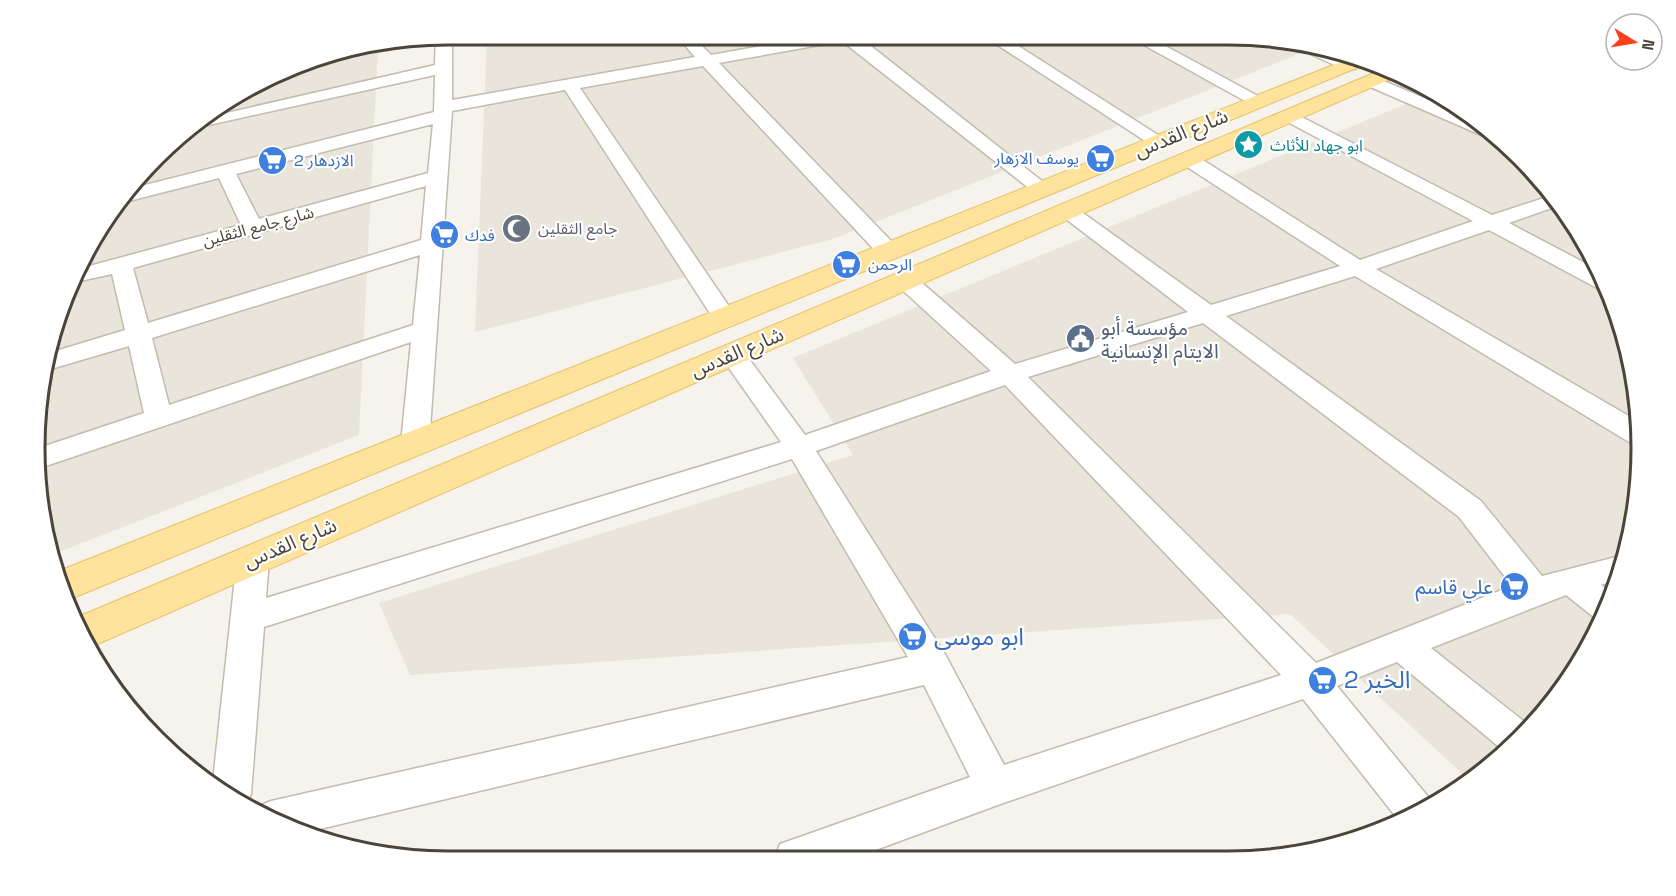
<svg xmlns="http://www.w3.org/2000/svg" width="1676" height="896" font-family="'Space Grotesk','Noto Sans Arabic',sans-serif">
	<rect width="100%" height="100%" fill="#f6f3ec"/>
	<!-- residential -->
	<path fill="#eae5da" d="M487 35H1255L1319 46 833 239 475 332Z
		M378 46 359 435 54 554 38 502 35 421 49 341 104 219 196 120 315 57Z
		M1435 92 1480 120 1539 176 1586 242 1620 315 1638 394 1641 475 1627 555 1599 631 1539 721 1470 781 1290 614 410 675 379 603 853 455 793 358Z"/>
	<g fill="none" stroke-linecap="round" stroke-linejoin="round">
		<defs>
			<path id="minor" d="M448 34 452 35V100L695 57 676 35H691L711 55 823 35H857L1052 189 1049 193H1035L842 41 719 63 897 247 900 252 897 257H881L703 66 580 88 737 318 734 323 725 325 716 323 713 318 565 90 452 111 429 444 425 451 415 454 405 451 401 444 411 342 37 469 36 449 144 413 129 346 44 371 46 354 125 330 112 274 75 282 82 268 241 225 219 178 125 202 120 201 133 188 434 112 435 75 186 130 196 120 435 65 436 36ZM433 124 428 173 259 219 236 174ZM426 186 421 240 148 323 133 268ZM420 255 413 325 169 405 152 338Z
				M982 35H1001L1169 142 1167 146H1153Z
				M1126 35H1145L1269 102 1260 107 1254 106Z
				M1289 41 1317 46 1357 66 1355 69H1343L1291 45Z
				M358 49 357 54 351 56 309 65 303 63 315 57Z
				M1372 76 1481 122 1499 138H1488L1366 85 1364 81Z
				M1290 111 1492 215 1553 195 1560 205 1509 223 1600 271 1608 289 1597 288 1489 230 1376 269 1639 422V445L1629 442 1355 276 1226 316 1481 501 1542 576 1628 554 1618 579 1601 585 1613 594 1603 620 1595 618 1566 595 1431 648 1531 727 1504 751 1397 662 1337 686 1434 804 1400 822 1303 699 995 806 851 859 774 860 780 844 970 777 924 685 303 833 265 819 255 811 257 807 271 801 908 657 792 459 264 627 251 794 246 805 213 781 237 559 242 550 253 546 264 550 269 559 266 598 781 442 719 354 723 348 732 346 741 348 805 435 991 371 897 285 893 280 897 275H913L1015 364 1188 312 1062 216 1059 212 1062 208H1076L1211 305 1340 266 1181 163 1178 159 1181 155H1195L1360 260 1473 221 1284 120 1281 116 1284 112ZM1203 323 1459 517 1512 586 1316 663 1028 377ZM1005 385 1281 675 1004 765 946 656 816 451Z"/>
			<path id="major" d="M1356 56 1371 62 68 600 59 571Z
				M1386 68 1402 74 93 646 89 647 77 631 73 619Z"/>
		</defs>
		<!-- minor casing -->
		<use href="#minor" stroke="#c2bbae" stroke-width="3"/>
		<!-- major casing -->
		<use href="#major" stroke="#e6c16a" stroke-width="2"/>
		<!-- minor -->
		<use href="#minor" fill="#fff" fill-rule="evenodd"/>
		<!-- major -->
		<use href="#major" fill="#ffe39c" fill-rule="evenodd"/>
	</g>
	<!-- icons -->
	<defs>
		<symbol id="sight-disc" viewBox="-11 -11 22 22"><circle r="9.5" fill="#0f9aa8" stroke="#fff"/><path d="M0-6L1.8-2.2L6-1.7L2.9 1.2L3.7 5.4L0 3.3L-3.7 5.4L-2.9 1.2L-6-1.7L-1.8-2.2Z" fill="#fff"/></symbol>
		<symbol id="supermarket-disc" viewBox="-11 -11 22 22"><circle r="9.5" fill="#3f7fe0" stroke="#fff"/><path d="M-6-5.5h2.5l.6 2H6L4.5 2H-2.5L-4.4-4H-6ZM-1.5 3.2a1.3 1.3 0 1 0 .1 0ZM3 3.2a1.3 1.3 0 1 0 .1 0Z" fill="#fff"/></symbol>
		<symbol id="mosque-disc" viewBox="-11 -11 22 22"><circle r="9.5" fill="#6b7280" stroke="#fff"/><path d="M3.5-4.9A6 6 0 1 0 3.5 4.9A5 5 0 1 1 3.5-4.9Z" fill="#fff"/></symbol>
		<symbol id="civic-disc" viewBox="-11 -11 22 22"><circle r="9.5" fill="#5c6f8a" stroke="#fff"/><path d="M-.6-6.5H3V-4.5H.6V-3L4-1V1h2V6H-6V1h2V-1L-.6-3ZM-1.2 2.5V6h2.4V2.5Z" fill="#fff"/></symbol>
	</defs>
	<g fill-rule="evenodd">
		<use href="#sight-disc" x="1232" y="128" width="33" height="33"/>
		<use href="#supermarket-disc" x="1084" y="142" width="33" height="33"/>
		<use href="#supermarket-disc" x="256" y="144" width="33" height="33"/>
		<use href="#mosque-disc" x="500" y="212" width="33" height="33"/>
		<use href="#supermarket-disc" x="428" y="218" width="33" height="33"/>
		<use href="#supermarket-disc" x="830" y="248" width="33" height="33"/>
		<use href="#civic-disc" x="1064" y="322" width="33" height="33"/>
		<use href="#supermarket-disc" x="1498" y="570" width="33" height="33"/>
		<use href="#supermarket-disc" x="896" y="620" width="33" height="33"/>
		<use href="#supermarket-disc" x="1306" y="664" width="33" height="33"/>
	</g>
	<g text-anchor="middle" stroke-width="4.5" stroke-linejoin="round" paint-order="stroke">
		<!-- far-culture labels -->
		<g font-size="16" fill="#0d838f" stroke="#fff" text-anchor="start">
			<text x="1270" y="151">ابو جهاد للأثاث</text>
		</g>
		<!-- far-shop labels -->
		<g font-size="16" fill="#366cbe" stroke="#fff" text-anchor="start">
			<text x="1079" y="164" text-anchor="end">يوسف الازهار</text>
			<text x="294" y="166">الازدهار 2</text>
			<text x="465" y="241">فدك</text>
			<text x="868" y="270">الرحمن</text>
		</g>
		<!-- far-street labels -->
		<g font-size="16" fill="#4b4439" stroke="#fff">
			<text transform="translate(258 226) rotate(-15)" y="6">شارع جامع الثقلين</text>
		</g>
		<!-- far-worship labels -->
		<g font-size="16" fill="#5b616d" stroke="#fff" text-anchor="start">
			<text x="538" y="234">جامع الثقلين</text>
		</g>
		<!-- street labels -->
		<g font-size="20" fill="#4b4439" stroke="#fff">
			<text transform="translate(1181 133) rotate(-22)" y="7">شارع القدس</text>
			<text transform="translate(737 352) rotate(-23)" y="7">شارع القدس</text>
			<text transform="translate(290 543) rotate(-23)" y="7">شارع القدس</text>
		</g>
		<!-- service labels -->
		<g font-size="20" fill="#4e5e75" stroke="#fff" text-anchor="start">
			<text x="1101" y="335">مؤسسة أبو<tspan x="1101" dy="23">الايتام الإنسانية</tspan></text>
		</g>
		<!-- shop labels -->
		<g font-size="20" fill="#366cbe" stroke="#fff" text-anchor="end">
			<text x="1493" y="594">علي قاسم</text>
		</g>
		<!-- near-shop labels -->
		<g font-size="24" fill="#366cbe" stroke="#fff" text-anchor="start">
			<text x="934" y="645">ابو موسى</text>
			<text x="1344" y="688">الخير 2</text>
		</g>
	</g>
	<!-- crop -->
	<path d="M0 0H1676V896H0ZM448 45H1228A403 403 0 0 1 1631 448V448A403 403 0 0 1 1228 851H448A403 403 0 0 1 45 448V448A403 403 0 0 1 448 45Z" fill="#fff" fill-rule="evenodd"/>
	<path fill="none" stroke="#4b4439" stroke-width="3" d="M448 45H1228A403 403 0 0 1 1631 448V448A403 403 0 0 1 1228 851H448A403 403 0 0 1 45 448V448A403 403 0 0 1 448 45Z"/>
	<!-- north arrow -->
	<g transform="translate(1634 42) rotate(101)"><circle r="28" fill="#ffffff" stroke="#b7b4b0" stroke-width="1.5"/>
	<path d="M0-4.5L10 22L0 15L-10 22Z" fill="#fc3f1d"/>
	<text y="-9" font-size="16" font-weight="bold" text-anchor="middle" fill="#4b4439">N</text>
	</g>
</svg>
